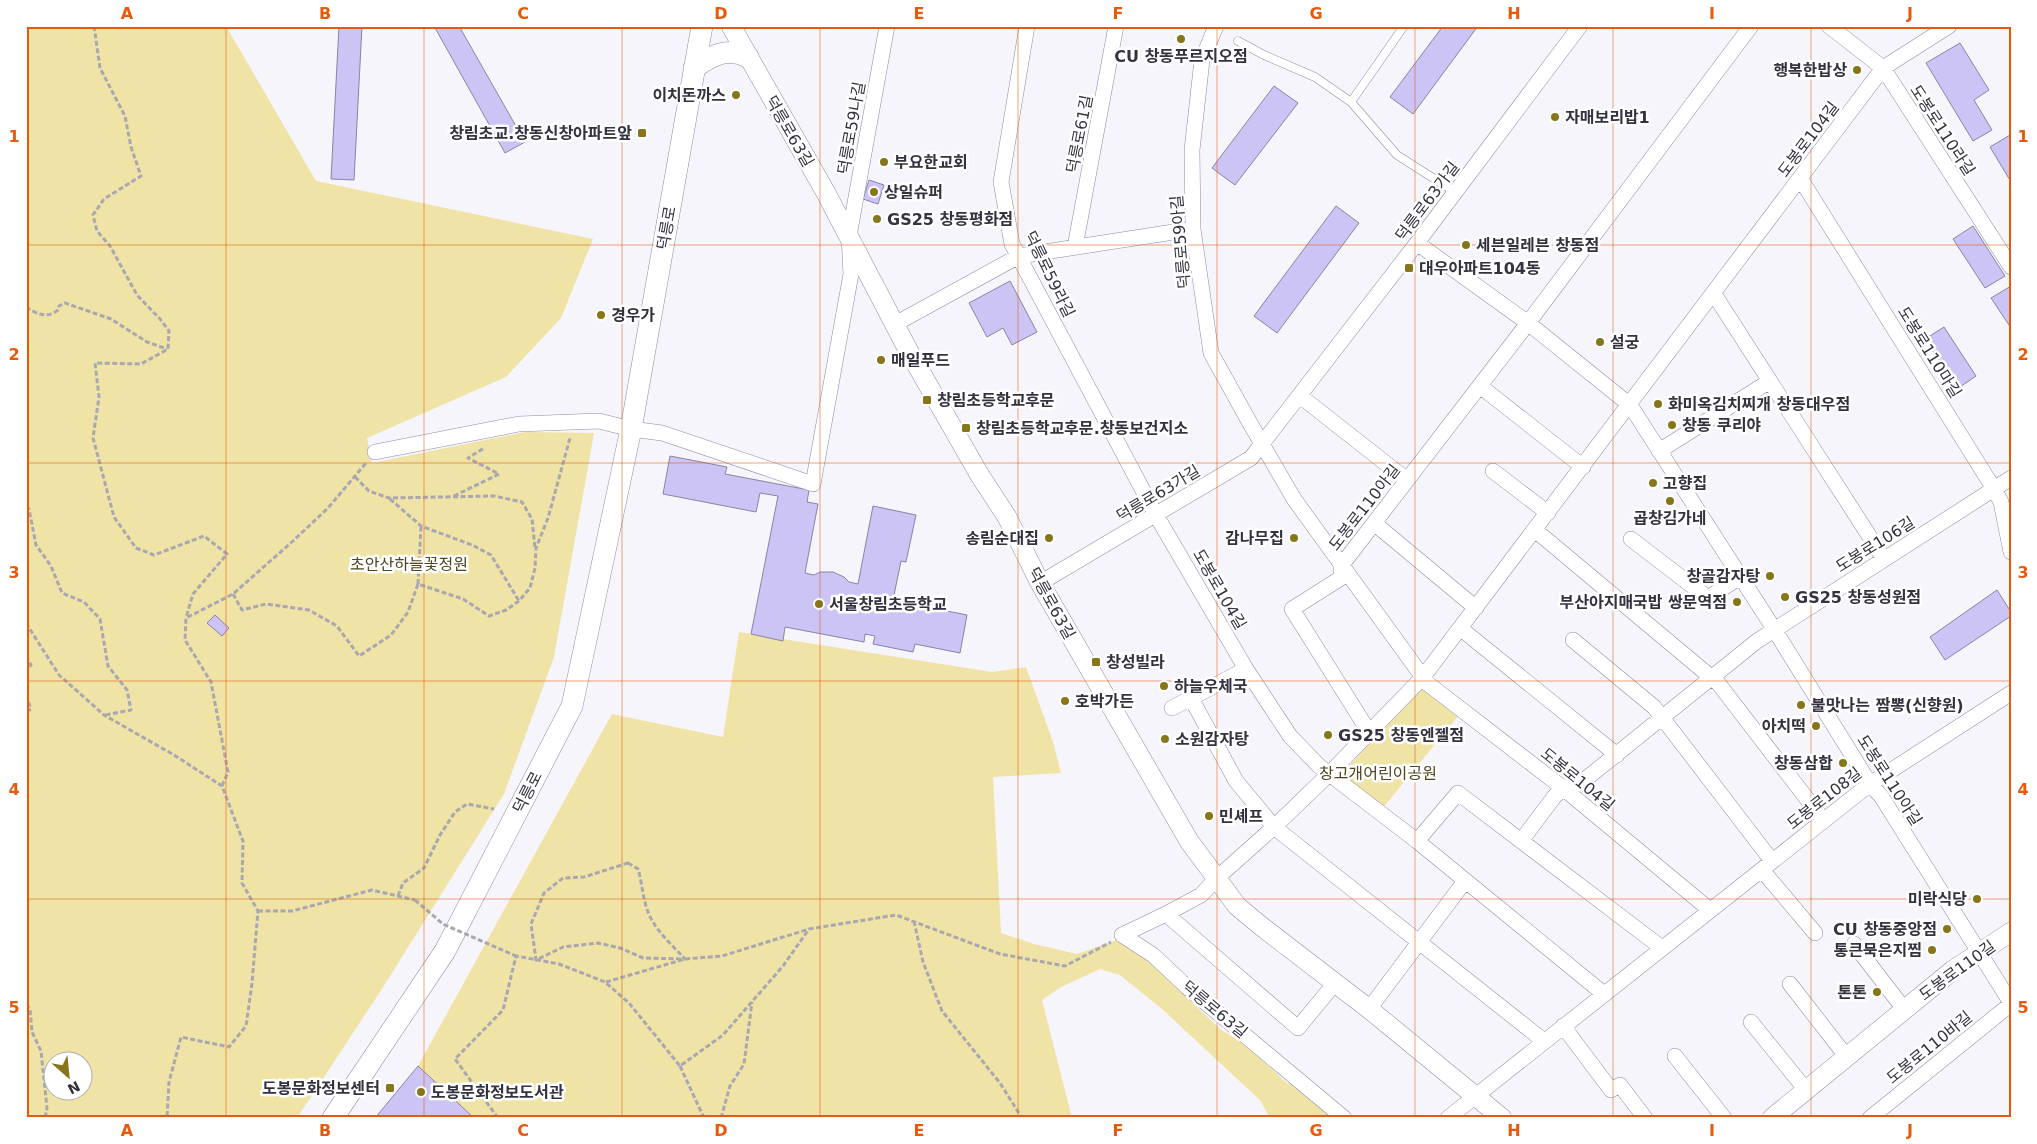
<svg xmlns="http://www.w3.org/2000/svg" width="2037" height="1144" font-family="'DejaVu Sans','Noto Sans KR',sans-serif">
	<rect width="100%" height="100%" fill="#f6f5fc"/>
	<!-- green -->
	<path fill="#efe3a5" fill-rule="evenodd" d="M26 26H226L316 181 593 239 561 318 506 377 367 438 372 463 525 432 594 433 554 657 504 794 380 992 297 1118H26ZM52 1062H82V1092H52Z
		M739 632 992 672 1026 667 1053 742 1061 773 993 777 1001 933 1034 944 1077 954 1117 940 1147 959 1221 1030 1244 1043 1288 1084 1296 1080 1340 1118H1270L1260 1100 1162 1009 1120 975 1100 969 1061 987 1042 1000 1072 1118H474L418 1066 612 714 723 737Z
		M1422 686 1442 704 1459 715 1382 809 1340 776Z"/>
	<!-- building -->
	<path fill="#ccc4f5" stroke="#8884a3" d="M339 26H362L354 180 331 179Z
		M434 26H459L525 142 505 153Z
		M1443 26H1478L1413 114 1390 97Z
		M1960 43 1989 90 1974 100 1992 130 1973 141 1926 63Z
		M1274 86 1298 103 1235 185 1212 168Z
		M2010 135 2011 136V182L1990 147Z
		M869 180 884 185 878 204 863 199Z
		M1336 206 1359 223 1277 333 1254 316Z
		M1973 226 2005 276 1985 288 1953 239Z
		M1010 281 1037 332 1012 345 1003 328 987 337 969 303Z
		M2011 286V328L1991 298Z
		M1944 327 1976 376 1957 389 1925 339Z
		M670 456 727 467 725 474 809 490 807 502 818 504 805 573 814 575 820 572H833L844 577 849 582 858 584 873 506 916 515 906 562 901 561 893 600 967 615 960 653 915 644 913 652 873 644 875 636 865 634 864 642 785 627 783 641 751 634 778 496 760 493 756 512 663 494Z
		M1997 590 2011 612V616L1945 660 1930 637Z
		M215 615 229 628 222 636 207 623Z
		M418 1066 474 1118H375Z"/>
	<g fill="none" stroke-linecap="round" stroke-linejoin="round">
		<defs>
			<path id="service" d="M1238 41 1264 55 1315 77 1351 102 1397 155 1455 192
				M1351 102 1404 26"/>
			<path id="minor" d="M1027 26 1001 182 1012 244 1156 515 1246 669 1290 736 1319 766 1417 841 1604 994
				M1216 26 1202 60 1192 150 1193 229 1211 353 1251 425 1294 499 1427 683 1563 788 1710 910
				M1829 26 1883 68 2011 267
				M1800 178 1994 489 2001 502 2011 552
				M1417 243 1528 323 1630 405 1774 629 1870 784 1881 796 2011 1003
				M1075 247 1116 26
				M1714 294 1884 559
				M895 324 1019 256 1193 229
				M1480 386 1583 467
				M1300 396 1407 480
				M1659 451 1770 381
				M375 452 519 424 599 421 631 429 662 433 813 484 851 274 849 236 887 26
				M1493 471 1548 513
				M1374 523 1476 608
				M1535 530 1718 683 1824 821
				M1631 539 1708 598 1740 577
				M1040 583 1251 458 1417 243 1580 26
				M1460 628 1617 755
				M1573 640 1654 707 1772 861
				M1191 698 1236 781 1274 827 1544 1041
				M1172 708 1246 669
				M1369 732 1292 609 1341 578V566L1528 323 1751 26
				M1417 841 1458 793 1662 948
				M1521 841 1554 797 1563 788 1582 782 1757 641 2011 478
				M1762 870 1815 933
				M1166 914 1298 1028 1335 983
				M1122 935 1166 914 1201 895 1217 878 1274 827 1329 774 1423 677 1883 68 1949 26
				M1122 935 1153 955 1187 987 1344 1118
				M1854 944 1904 1009
				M1790 984 1846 1056
				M1369 1009 1465 881
				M1751 1022 1806 1090
				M1563 1026 1611 1090 1620 1085 1645 1118
				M1675 1056 1724 1118
				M1448 1118 1870 784 2011 693
				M1870 1118 2011 1004"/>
			<path id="tertiary" d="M731 26 826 193 908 350 979 474 1007 517 1040 583 1189 841 1237 906 1261 926 1369 1009 1502 1118
				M1772 1118 1953 970 2011 932"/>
			<path id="secondary" d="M694 68C712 55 727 47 748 57
				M333 1118 445 951 572 706 631 429 702 26"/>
		</defs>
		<!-- service casing -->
		<use href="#service" stroke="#8f8aa9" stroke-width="9"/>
		<!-- minor casing -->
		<use href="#minor" stroke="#8f8aa9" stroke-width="16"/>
		<!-- tertiary casing -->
		<use href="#tertiary" stroke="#8f8aa9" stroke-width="20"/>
		<!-- secondary casing -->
		<use href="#secondary" stroke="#8f8aa9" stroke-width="22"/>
		<!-- path -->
		<path stroke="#a9a8b1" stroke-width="3" stroke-dasharray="5 2.5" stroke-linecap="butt" d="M94 26 100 68 125 116 131 147 141 176 104 199 93 215 97 231 110 246 137 295 160 319 169 331 168 349 141 364 95 363 99 397 93 438 114 517 136 548 154 555 204 536 227 554 193 594 186 618
			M26 307C37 314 47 319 58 310L59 306 65 303 111 319 147 342 167 349
			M355 477 369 491 389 498 494 496 522 502 532 519 535 548
			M454 496 499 474 468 458 484 448
			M390 499 421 526 472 545 491 555 519 601
			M26 506 29 509 36 545 51 566 62 593 84 602 100 619 108 666 127 690 131 710 105 715
			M418 584 421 526
			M233 594 242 610 266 604 309 610 337 626 359 656 391 635 408 612 418 584 463 599 489 616 506 610 519 601 530 588 535 568 536 548 548 518 570 438
			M26 623 59 675 104 715 174 755 222 786 243 841 242 883 258 911 252 983 246 1026 229 1047 181 1037 169 1082 167 1118
			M26 656 31 665 26 672
			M26 695 31 709 26 712
			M222 786 228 772 211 682 185 640 186 618 233 594 293 541 328 508 366 463
			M628 863 638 869C642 882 643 900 648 912 655 930 672 945 685 959L643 958 620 948 598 943 563 947 536 960 531 924 544 893 563 878 584 877Z
			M398 896 403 883 424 868 440 835 455 812 467 804 494 809
			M258 911H292L372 890 415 900
			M914 921 923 962 942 1011 1000 1083 1022 1118
			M606 982 685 959 722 956 809 929
			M26 1004 30 1009 32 1032 41 1051 47 1108 45 1118
			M680 1066 704 1118
			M498 1118 455 1059 503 1010 516 956 559 964 605 982 629 1003 680 1066 723 1035 783 966 809 929 896 915 1000 954 1065 966 1111 942
			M721 1118 730 1086 744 1064 752 1002"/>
		<!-- service -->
		<use href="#service" stroke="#fff" stroke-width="8"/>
		<!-- minor -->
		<use href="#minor" stroke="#fff" stroke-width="15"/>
		<!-- tertiary -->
		<use href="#tertiary" stroke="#fff" stroke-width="19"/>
		<!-- secondary -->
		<use href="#secondary" stroke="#fff" stroke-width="21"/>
		<!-- path-bridge -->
		<path stroke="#a9a8b1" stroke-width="3" stroke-dasharray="5 2.5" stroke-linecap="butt" d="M415 900 443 924 516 956"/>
	</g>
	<!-- grid -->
	<path fill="none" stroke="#e8590c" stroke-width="1" stroke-opacity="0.55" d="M226 26V1118M424 26V1118M622 26V1118M820 26V1118M1018 26V1118M1217 26V1118M1415 26V1118M1613 26V1118M1811 26V1118M26 245H2011M26 463H2011M26 681H2011M26 899H2011"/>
	<!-- markers -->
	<g fill="#867519" stroke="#fff" stroke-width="2">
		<circle cx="1181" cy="39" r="5"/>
		<circle cx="1857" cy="70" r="5"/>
		<circle cx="736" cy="95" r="5"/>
		<circle cx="1555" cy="117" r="5"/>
		<rect x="637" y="128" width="10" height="10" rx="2.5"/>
		<circle cx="884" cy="162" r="5"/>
		<circle cx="874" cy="192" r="5"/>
		<circle cx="877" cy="219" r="5"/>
		<circle cx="1466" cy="245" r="5"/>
		<rect x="1404" y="263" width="10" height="10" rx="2.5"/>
		<circle cx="601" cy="315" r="5"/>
		<circle cx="1600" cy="342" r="5"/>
		<circle cx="881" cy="360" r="5"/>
		<rect x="922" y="395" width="10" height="10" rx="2.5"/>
		<circle cx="1658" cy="404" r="5"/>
		<circle cx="1672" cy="425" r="5"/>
		<rect x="961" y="423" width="10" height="10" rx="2.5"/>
		<circle cx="1653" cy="483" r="5"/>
		<circle cx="1670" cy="501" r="5"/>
		<circle cx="1049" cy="538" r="5"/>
		<circle cx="1294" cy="538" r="5"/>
		<circle cx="1770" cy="576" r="5"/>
		<circle cx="1785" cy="597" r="5"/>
		<circle cx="1737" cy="602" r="5"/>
		<circle cx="819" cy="604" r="5"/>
		<rect x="1091" y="657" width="10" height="10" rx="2.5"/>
		<circle cx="1164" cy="686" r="5"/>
		<circle cx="1065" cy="701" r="5"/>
		<circle cx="1801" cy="705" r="5"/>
		<circle cx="1816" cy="726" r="5"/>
		<circle cx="1328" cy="735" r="5"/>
		<circle cx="1165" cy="739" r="5"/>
		<circle cx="1843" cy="763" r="5"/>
		<circle cx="1209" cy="816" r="5"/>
		<circle cx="1977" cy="899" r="5"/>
		<circle cx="1947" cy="929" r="5"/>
		<circle cx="1932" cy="950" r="5"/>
		<circle cx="1877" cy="992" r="5"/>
		<rect x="385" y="1083" width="10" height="10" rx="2.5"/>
		<circle cx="421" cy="1092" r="5"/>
	</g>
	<g text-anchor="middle" stroke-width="5" stroke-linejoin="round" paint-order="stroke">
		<!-- poi labels -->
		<g font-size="16" font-weight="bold" fill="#34323f" stroke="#fff" text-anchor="start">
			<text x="1181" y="62" text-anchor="middle">CU 창동푸르지오점</text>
			<text x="1847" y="76" text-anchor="end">행복한밥상</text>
			<text x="726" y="101" text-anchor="end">이치돈까스</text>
			<text x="1565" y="123">자매보리밥1</text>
			<text x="632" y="139" text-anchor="end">창림초교.창동신창아파트앞</text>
			<text x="894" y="168">부요한교회</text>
			<text x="884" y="198">상일슈퍼</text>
			<text x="887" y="225">GS25 창동평화점</text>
			<text x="1476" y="251">세븐일레븐 창동점</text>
			<text x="1419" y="274">대우아파트104동</text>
			<text x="611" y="321">경우가</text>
			<text x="1610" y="348">설궁</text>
			<text x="891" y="366">매일푸드</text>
			<text x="937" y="406">창림초등학교후문</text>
			<text x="1668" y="410">화미옥김치찌개 창동대우점</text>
			<text x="1682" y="431">창동 쿠리야</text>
			<text x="976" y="434">창림초등학교후문.창동보건지소</text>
			<text x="1663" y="489">고향집</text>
			<text x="1670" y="524" text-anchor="middle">곱창김가네</text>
			<text x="1039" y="544" text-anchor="end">송림순대집</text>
			<text x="1284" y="544" text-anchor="end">감나무집</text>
			<text x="1760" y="582" text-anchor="end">창골감자탕</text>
			<text x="1795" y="603">GS25 창동성원점</text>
			<text x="1727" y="608" text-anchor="end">부산아지매국밥 쌍문역점</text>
			<text x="829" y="610">서울창림초등학교</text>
			<text x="1106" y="668">창성빌라</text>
			<text x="1174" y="692">하늘우체국</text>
			<text x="1075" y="707">호박가든</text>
			<text x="1811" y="711">불맛나는 짬뽕(신향원)</text>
			<text x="1806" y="732" text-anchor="end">아치떡</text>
			<text x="1338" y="741">GS25 창동엔젤점</text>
			<text x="1175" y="745">소원감자탕</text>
			<text x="1833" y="769" text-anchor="end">창동삼합</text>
			<text x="1219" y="822">민셰프</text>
			<text x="1967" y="905" text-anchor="end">미락식당</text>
			<text x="1937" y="935" text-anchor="end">CU 창동중앙점</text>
			<text x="1922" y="956" text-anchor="end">통큰묵은지찜</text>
			<text x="1867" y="998" text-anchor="end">톤톤</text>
			<text x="380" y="1094" text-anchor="end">도봉문화정보센터</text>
			<text x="431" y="1098">도봉문화정보도서관</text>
		</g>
		<!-- street labels -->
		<g font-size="16" fill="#34323f" stroke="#fff">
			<text transform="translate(851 128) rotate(-80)" y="6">덕릉로59나길</text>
			<text transform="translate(1943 130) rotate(57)" y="6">도봉로110라길</text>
			<text transform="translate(790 131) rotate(60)" y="6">덕릉로63길</text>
			<text transform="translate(1079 134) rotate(-79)" y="6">덕릉로61길</text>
			<text transform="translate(1808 139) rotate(-53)" y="6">도봉로104길</text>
			<text transform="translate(1427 201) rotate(-53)" y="6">덕릉로63가길</text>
			<text transform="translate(666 228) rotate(-80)" y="6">덕릉로</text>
			<text transform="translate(1180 242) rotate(-95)" y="6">덕릉로59아길</text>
			<text transform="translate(1050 274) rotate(64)" y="6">덕릉로59라길</text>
			<text transform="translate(1930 352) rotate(58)" y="6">도봉로110마길</text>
			<text transform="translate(1158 493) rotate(-31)" y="6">덕릉로63가길</text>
			<text transform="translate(1364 507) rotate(-52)" y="6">도봉로110아길</text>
			<text transform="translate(1875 544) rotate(-32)" y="6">도봉로106길</text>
			<text transform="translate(1220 589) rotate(60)" y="6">도봉로104길</text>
			<text transform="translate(1052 603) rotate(61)" y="6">덕릉로63길</text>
			<text transform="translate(1578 779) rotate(39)" y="6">도봉로104길</text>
			<text transform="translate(1890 780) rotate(57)" y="6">도봉로110아길</text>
			<text transform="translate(527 792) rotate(-63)" y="6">덕릉로</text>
			<text transform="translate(1824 798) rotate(-38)" y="6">도봉로108길</text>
			<text transform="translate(1957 970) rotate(-36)" y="6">도봉로110길</text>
			<text transform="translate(1215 1009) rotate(40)" y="6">덕릉로63길</text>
			<text transform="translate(1929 1047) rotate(-39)" y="6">도봉로110바길</text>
		</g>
		<!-- park labels -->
		<g font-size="16" fill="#4f4720" stroke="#fff">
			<text x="409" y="570">초안산하늘꽃정원</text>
			<text x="1378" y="779">창고개어린이공원</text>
		</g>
	</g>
	<!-- border -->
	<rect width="2037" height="1144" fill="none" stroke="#ffffff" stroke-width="55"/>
	<!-- north arrow -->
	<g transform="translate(68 1076) rotate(153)"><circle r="24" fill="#ffffff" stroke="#aeadb2"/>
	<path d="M0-4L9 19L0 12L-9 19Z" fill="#867519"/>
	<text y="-8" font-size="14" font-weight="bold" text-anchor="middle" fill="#34323f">N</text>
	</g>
	<rect x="28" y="28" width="1982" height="1088" fill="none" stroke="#e8590c" stroke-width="2"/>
	<g font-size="16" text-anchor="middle" font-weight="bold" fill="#e8590c">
		<text x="127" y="19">A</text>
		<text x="325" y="19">B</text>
		<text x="523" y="19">C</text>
		<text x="721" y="19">D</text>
		<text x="919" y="19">E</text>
		<text x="1118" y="19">F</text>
		<text x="1316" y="19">G</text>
		<text x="1514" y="19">H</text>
		<text x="1712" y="19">I</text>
		<text x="1910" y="19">J</text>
		<text x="14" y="142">1</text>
		<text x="2023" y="142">1</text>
		<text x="14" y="360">2</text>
		<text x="2023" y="360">2</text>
		<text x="14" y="578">3</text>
		<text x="2023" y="578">3</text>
		<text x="14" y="795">4</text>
		<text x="2023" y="795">4</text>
		<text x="14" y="1013">5</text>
		<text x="2023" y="1013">5</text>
		<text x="127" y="1136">A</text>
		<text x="325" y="1136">B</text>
		<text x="523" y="1136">C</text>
		<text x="721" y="1136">D</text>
		<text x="919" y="1136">E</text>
		<text x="1118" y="1136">F</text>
		<text x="1316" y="1136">G</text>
		<text x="1514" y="1136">H</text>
		<text x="1712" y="1136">I</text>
		<text x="1910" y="1136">J</text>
	</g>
</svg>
